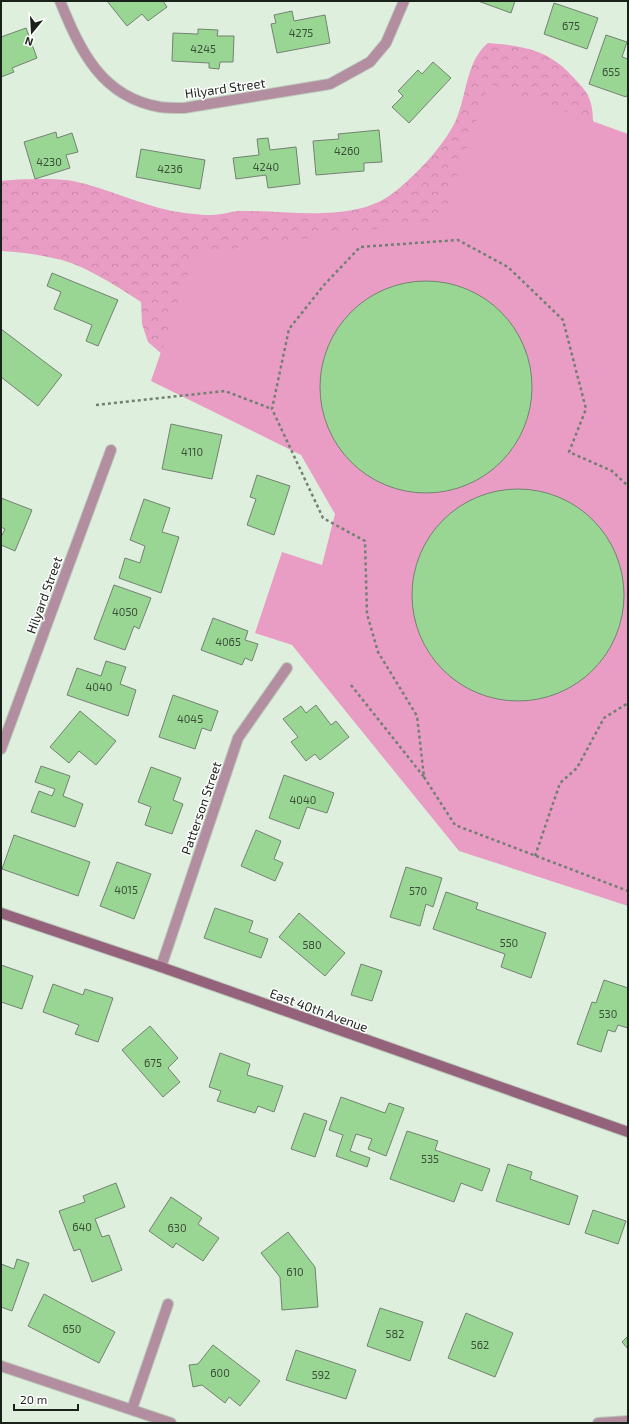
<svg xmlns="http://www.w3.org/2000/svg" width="629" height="1424" font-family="'Exo 2',sans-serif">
	<defs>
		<pattern id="forest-crowns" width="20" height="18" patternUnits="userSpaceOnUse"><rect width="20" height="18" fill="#e99dc4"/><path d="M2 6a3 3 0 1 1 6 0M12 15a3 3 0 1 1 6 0" fill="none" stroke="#c787a8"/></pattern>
	</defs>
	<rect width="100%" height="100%" fill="#dfefdd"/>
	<!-- forest -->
	<path fill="url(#forest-crowns)" d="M488 43C525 46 549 50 574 78 579 84 586 90 589 98 597 117 587 125 604 143L179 369 148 342 142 324 141 302C120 288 87 267 62 260 42 255 22 252 1 251V181C20 179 55 178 73 181 107 188 138 204 172 211 184 213 199 215 211 215 220 215 229 212 238 211 284 210 349 223 389 196 413 179 444 146 456 120 467 95 466 61 488 43Z"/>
	<!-- park -->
	<path fill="#e99dc4" d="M489 84 628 134V906L459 851 292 645 255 633 282 552 322 565 335 514 301 455 151 381 195 254 442 220Z"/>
	<!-- building -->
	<path fill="#99d593" stroke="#748273" d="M107 1H163L167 7 148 21 142 14 127 26Z
		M478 1H515L511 13Z
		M554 3 598 18 587 49 544 34Z
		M292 11 294 21 325 15 330 43 277 53 271 24 276 23 274 15Z
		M26 28 37 58 12 68 14 72 1 77V37Z
		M198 29 218 30 217 36H234L233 62H220L219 69 209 68V63L172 61 173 33 198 34Z
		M606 35 627 42 622 57 628 59V94L626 97 589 84Z
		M433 62 451 78 409 123 392 107 403 96 398 91 418 70 422 74Z
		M379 130 382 162 364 163V171L316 175 313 141 339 139 338 134Z
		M56 132 57 138 72 133 78 152 66 155 70 168 35 179 24 142Z
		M268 138 270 150 296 147 300 184 268 188 266 175 236 179 233 158 259 155 257 139Z
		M141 149 205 160 200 189 136 177Z
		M52 273 118 300 98 346 86 341 92 325 54 309 61 292 47 286Z
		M320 387a106 106 0 1 1 212 0a106 106 0 1 1-212 0Z
		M1 329 62 375 38 406 1 377Z
		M171 424 222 435 212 479 162 469Z
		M257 475 290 486 274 535 247 525 256 499 250 497Z
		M412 595a106 106 0 1 1 212 0a106 106 0 1 1-212 0Z
		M1 498 32 510 15 551 1 545V537L5 529 1 527Z
		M144 499 170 508 162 532 179 537 161 593 119 578 125 558 140 563 145 546 130 540Z
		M114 585 151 598 139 629 134 626 125 650 94 639Z
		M213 618 248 631 245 640 258 644 252 661 245 658 242 665 201 650Z
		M106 661 126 667 120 684 136 690 128 716 67 695 77 668 101 676Z
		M173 695 218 711 211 731 202 728 195 749 159 737Z
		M316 705 331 725 336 721 349 737 320 760 315 754 306 761 291 742 298 737 283 719 301 706 306 713Z
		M80 711 116 741 96 765 79 751 69 763 50 747Z
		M41 766 70 776 63 796 83 804 75 827 31 812 39 791 52 796 55 789 35 782Z
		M151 767 181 778 173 800 183 804 172 834 145 825 151 807 138 802Z
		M284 775 334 793 327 813 307 807 299 829 269 818Z
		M256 830 281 841 274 859 283 863 275 881 241 866Z
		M14 835 90 862 78 896 2 869Z
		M117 862 151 874 134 919 100 906Z
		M406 867 442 878 433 907 426 904 420 926 390 917Z
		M446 892 478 903 476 909 546 933 531 978 501 967 505 954 433 929Z
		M215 908 253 921 249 932 268 939 261 958 204 938Z
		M299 913 345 953 325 976 279 937Z
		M361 964 382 971 372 1001 351 995Z
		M1 965 33 976 22 1009 1 1002Z
		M604 980 628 988V1028L618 1025 615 1032 608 1030 601 1052 577 1044 592 1002 596 1003Z
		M53 984 83 995 85 989 113 998 98 1042 75 1034 79 1025 43 1012Z
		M150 1026 178 1058 168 1068 180 1082 163 1097 122 1050Z
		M220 1053 250 1064 247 1075 283 1086 274 1112 258 1106 255 1113 217 1101 221 1091 209 1087Z
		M341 1097 385 1113 389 1103 404 1108 386 1156 368 1149 372 1139 356 1134 350 1151 370 1158 367 1167 336 1156 343 1135 329 1130Z
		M304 1113 327 1121 315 1157 291 1149Z
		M407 1131 438 1141 435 1150 490 1169 482 1191 461 1183 454 1202 390 1179Z
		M508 1164 532 1172 530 1179 578 1196 569 1225 496 1201Z
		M116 1183 125 1207 95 1219 102 1237 109 1235 122 1270 92 1282 80 1249 74 1251 59 1211 85 1202 83 1196Z
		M171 1197 202 1218 198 1224 219 1238 203 1261 176 1243 173 1248 149 1231Z
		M593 1210 626 1221 618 1244 585 1233Z
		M288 1232 315 1267 318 1307 282 1310 280 1277 261 1253Z
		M17 1259 29 1263 12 1311 1 1307V1264L14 1269Z
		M44 1294 115 1332 99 1363 28 1326Z
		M380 1308 423 1322 410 1361 367 1346Z
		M466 1313 513 1333 495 1377 448 1358Z
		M628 1336V1349L622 1342Z
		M213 1345 260 1381 240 1406 229 1397 225 1403 202 1385 193 1387 189 1365 198 1364Z
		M296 1350 356 1370 346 1399 286 1380Z"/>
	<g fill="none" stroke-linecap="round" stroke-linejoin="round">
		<defs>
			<path id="street" d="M60 1C80 50 101 97 160 107 167 108 176 108 184 108L330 84 370 62 386 43 404 1
				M1 749 111 450
				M161 967 238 738 287 668
				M1 1366 171 1423
				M132 1409 168 1304
				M598 1423 628 1421"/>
			<path id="secondary" d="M1 913 161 967 628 1132"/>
		</defs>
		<!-- street casing -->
		<use href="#street" stroke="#bccaba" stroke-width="12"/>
		<!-- secondary casing -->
		<use href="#secondary" stroke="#bccaba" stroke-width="12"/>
		<!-- path -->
		<path stroke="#747f73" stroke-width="2.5" stroke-dasharray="3 3" stroke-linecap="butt" d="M96 405 225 391 272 409
			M351 685 424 777 417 716 378 652 367 614 365 541 323 518 272 409 289 329 324 285 360 247 458 240 508 267 563 320 586 409 569 452 612 471 628 486
			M424 777 455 825 628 891
			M535 856 560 783 577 768 604 718 628 703"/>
		<!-- street -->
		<use href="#street" stroke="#b28ea0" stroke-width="10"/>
		<!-- secondary -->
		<use href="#secondary" stroke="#95627c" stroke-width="10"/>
	</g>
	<g text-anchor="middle" stroke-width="3" stroke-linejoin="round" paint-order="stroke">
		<!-- number labels -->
		<g font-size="11" fill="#3a4d38">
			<text x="571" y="30">675</text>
			<text x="301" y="37">4275</text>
			<text x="203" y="53">4245</text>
			<text x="611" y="76">655</text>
			<text x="347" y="155">4260</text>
			<text x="49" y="166">4230</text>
			<text x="266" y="171">4240</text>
			<text x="170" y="173">4236</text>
			<text x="192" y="456">4110</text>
			<text x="125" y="616">4050</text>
			<text x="228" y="646">4065</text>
			<text x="99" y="691">4040</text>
			<text x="190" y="723">4045</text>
			<text x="303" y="804">4040</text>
			<text x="126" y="894">4015</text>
			<text x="418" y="895">570</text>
			<text x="509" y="947">550</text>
			<text x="312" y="949">580</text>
			<text x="608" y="1018">530</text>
			<text x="153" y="1067">675</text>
			<text x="430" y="1163">535</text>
			<text x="82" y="1231">640</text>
			<text x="177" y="1232">630</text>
			<text x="295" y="1276">610</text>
			<text x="72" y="1333">650</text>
			<text x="395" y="1338">582</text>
			<text x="480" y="1349">562</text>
			<text x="220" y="1377">600</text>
			<text x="321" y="1379">592</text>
		</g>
		<!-- street labels -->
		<g font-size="13" fill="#1a201a" stroke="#fff">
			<text transform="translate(225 88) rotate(-8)" y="5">Hilyard Street</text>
			<text transform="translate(44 595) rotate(-70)" y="5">Hilyard Street</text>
			<text transform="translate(201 808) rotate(-71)" y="5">Patterson Street</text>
			<text transform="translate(319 1010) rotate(20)" y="5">East 40th Avenue</text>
		</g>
	</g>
	<!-- border -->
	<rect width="629" height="1424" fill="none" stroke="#1a201a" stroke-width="4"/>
	<!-- north arrow -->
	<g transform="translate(32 32) rotate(198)" stroke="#ffffff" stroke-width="3" paint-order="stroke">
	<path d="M0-3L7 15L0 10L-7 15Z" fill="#1a201a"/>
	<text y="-6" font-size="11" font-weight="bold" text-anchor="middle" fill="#1a201a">N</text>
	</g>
	<!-- scale -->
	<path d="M14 1404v6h64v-6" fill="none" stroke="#1a201a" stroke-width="2"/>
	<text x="20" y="1404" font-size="12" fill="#1a201a" stroke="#ffffff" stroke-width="3" paint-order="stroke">20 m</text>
</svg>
